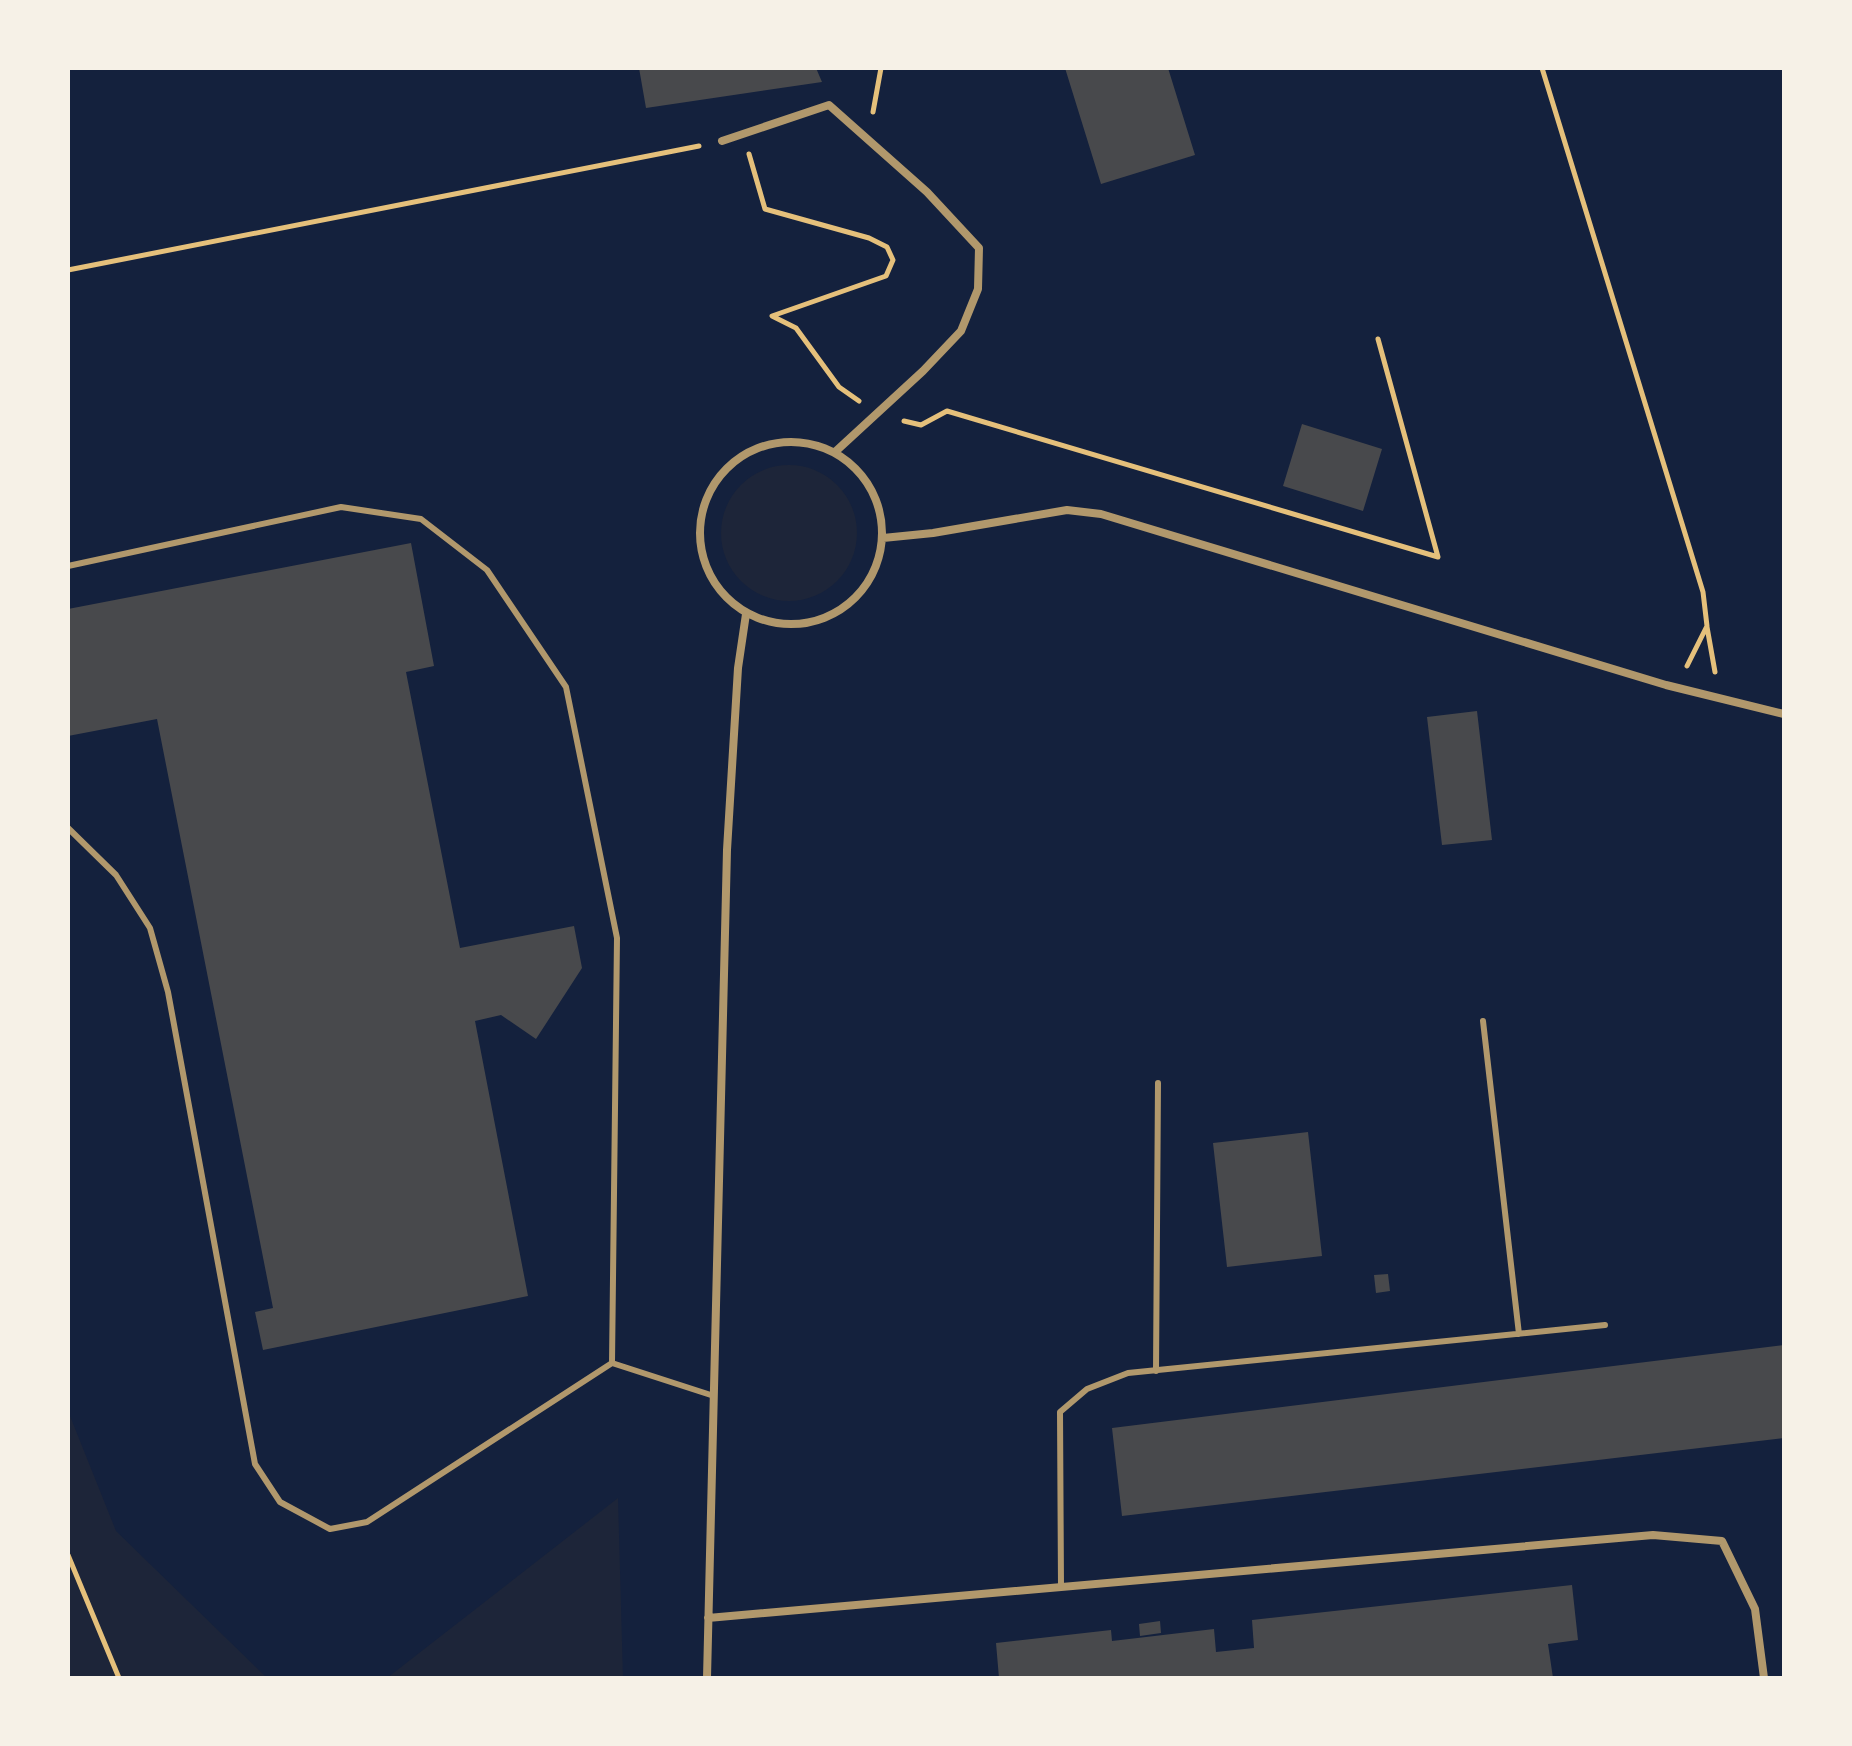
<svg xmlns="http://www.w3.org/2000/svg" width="1852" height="1746" font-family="'Space Grotesk',sans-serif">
	<rect width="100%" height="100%" fill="#14213d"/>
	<!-- green -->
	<path fill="#1d2539" d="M721 533a68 68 0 1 1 136 0a68 68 0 1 1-136 0Z
		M68 1411 116 1531 267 1678H68Z
		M618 1498 623 1678H387Z"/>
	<!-- building -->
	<path fill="#48494c" d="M639 68H816L822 82 646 108Z
		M1065 68H1168L1195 155 1101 184Z
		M1302 424 1382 449 1363 511 1283 486Z
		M411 543 434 666 406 672 460 948 574 926 582 968 536 1039 501 1015 475 1021 528 1296 263 1350 255 1312 273 1308 157 719 68 736V609Z
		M1477 711 1492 840 1442 845 1427 717Z
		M1308 1132 1322 1256 1227 1267 1213 1143Z
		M1388 1274 1390 1291 1376 1293 1374 1275Z
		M1784 1345V1438L1122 1516 1112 1428Z
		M1572 1585 1578 1640 1548 1644 1553 1678H999L996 1643 1111 1630 1112 1641 1214 1629 1216 1652 1254 1648 1252 1620Z
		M1160 1621 1161 1633 1140 1636 1139 1624Z"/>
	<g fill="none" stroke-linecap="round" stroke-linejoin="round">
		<!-- path -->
		<path stroke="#e5c07b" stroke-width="5" d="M1542 68 1703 592 1707 626 1687 666
			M873 112 881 68
			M749 154 765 209 869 238 887 247 893 260 886 276 772 316 796 328 839 387 859 401
			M68 270 699 146
			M904 421 921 425 947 411 1438 557 1378 339
			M1707 627 1715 672
			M68 1555 119 1678"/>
		<!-- service -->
		<path stroke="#b1986c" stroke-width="6" d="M68 566 341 507 421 519 487 570 566 687 617 938 612 1363
			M68 828 116 875 150 928 168 992 255 1464 280 1502 330 1529 367 1522 612 1363
			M1483 1021 1519 1334
			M612 1363 714 1396
			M1156 1371 1158 1083
			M1061 1587 1060 1412 1087 1389 1128 1373 1605 1325"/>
		<!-- minor -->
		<path stroke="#b1986c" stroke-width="8" d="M722 141 829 105 927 192 979 248 978 289 961 331 923 371 835 452
			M700 533a91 91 0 1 1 182 0a91 91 0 1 1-182 0Z
			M883 538 933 533 1067 510 1101 514 1666 685 1784 714
			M708 1618 1653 1535 1722 1541 1755 1609 1764 1678
			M707 1678 727 850 738 668 746 614"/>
	</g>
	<!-- border -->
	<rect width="1852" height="1746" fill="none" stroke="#f6f1e7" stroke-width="140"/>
</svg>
